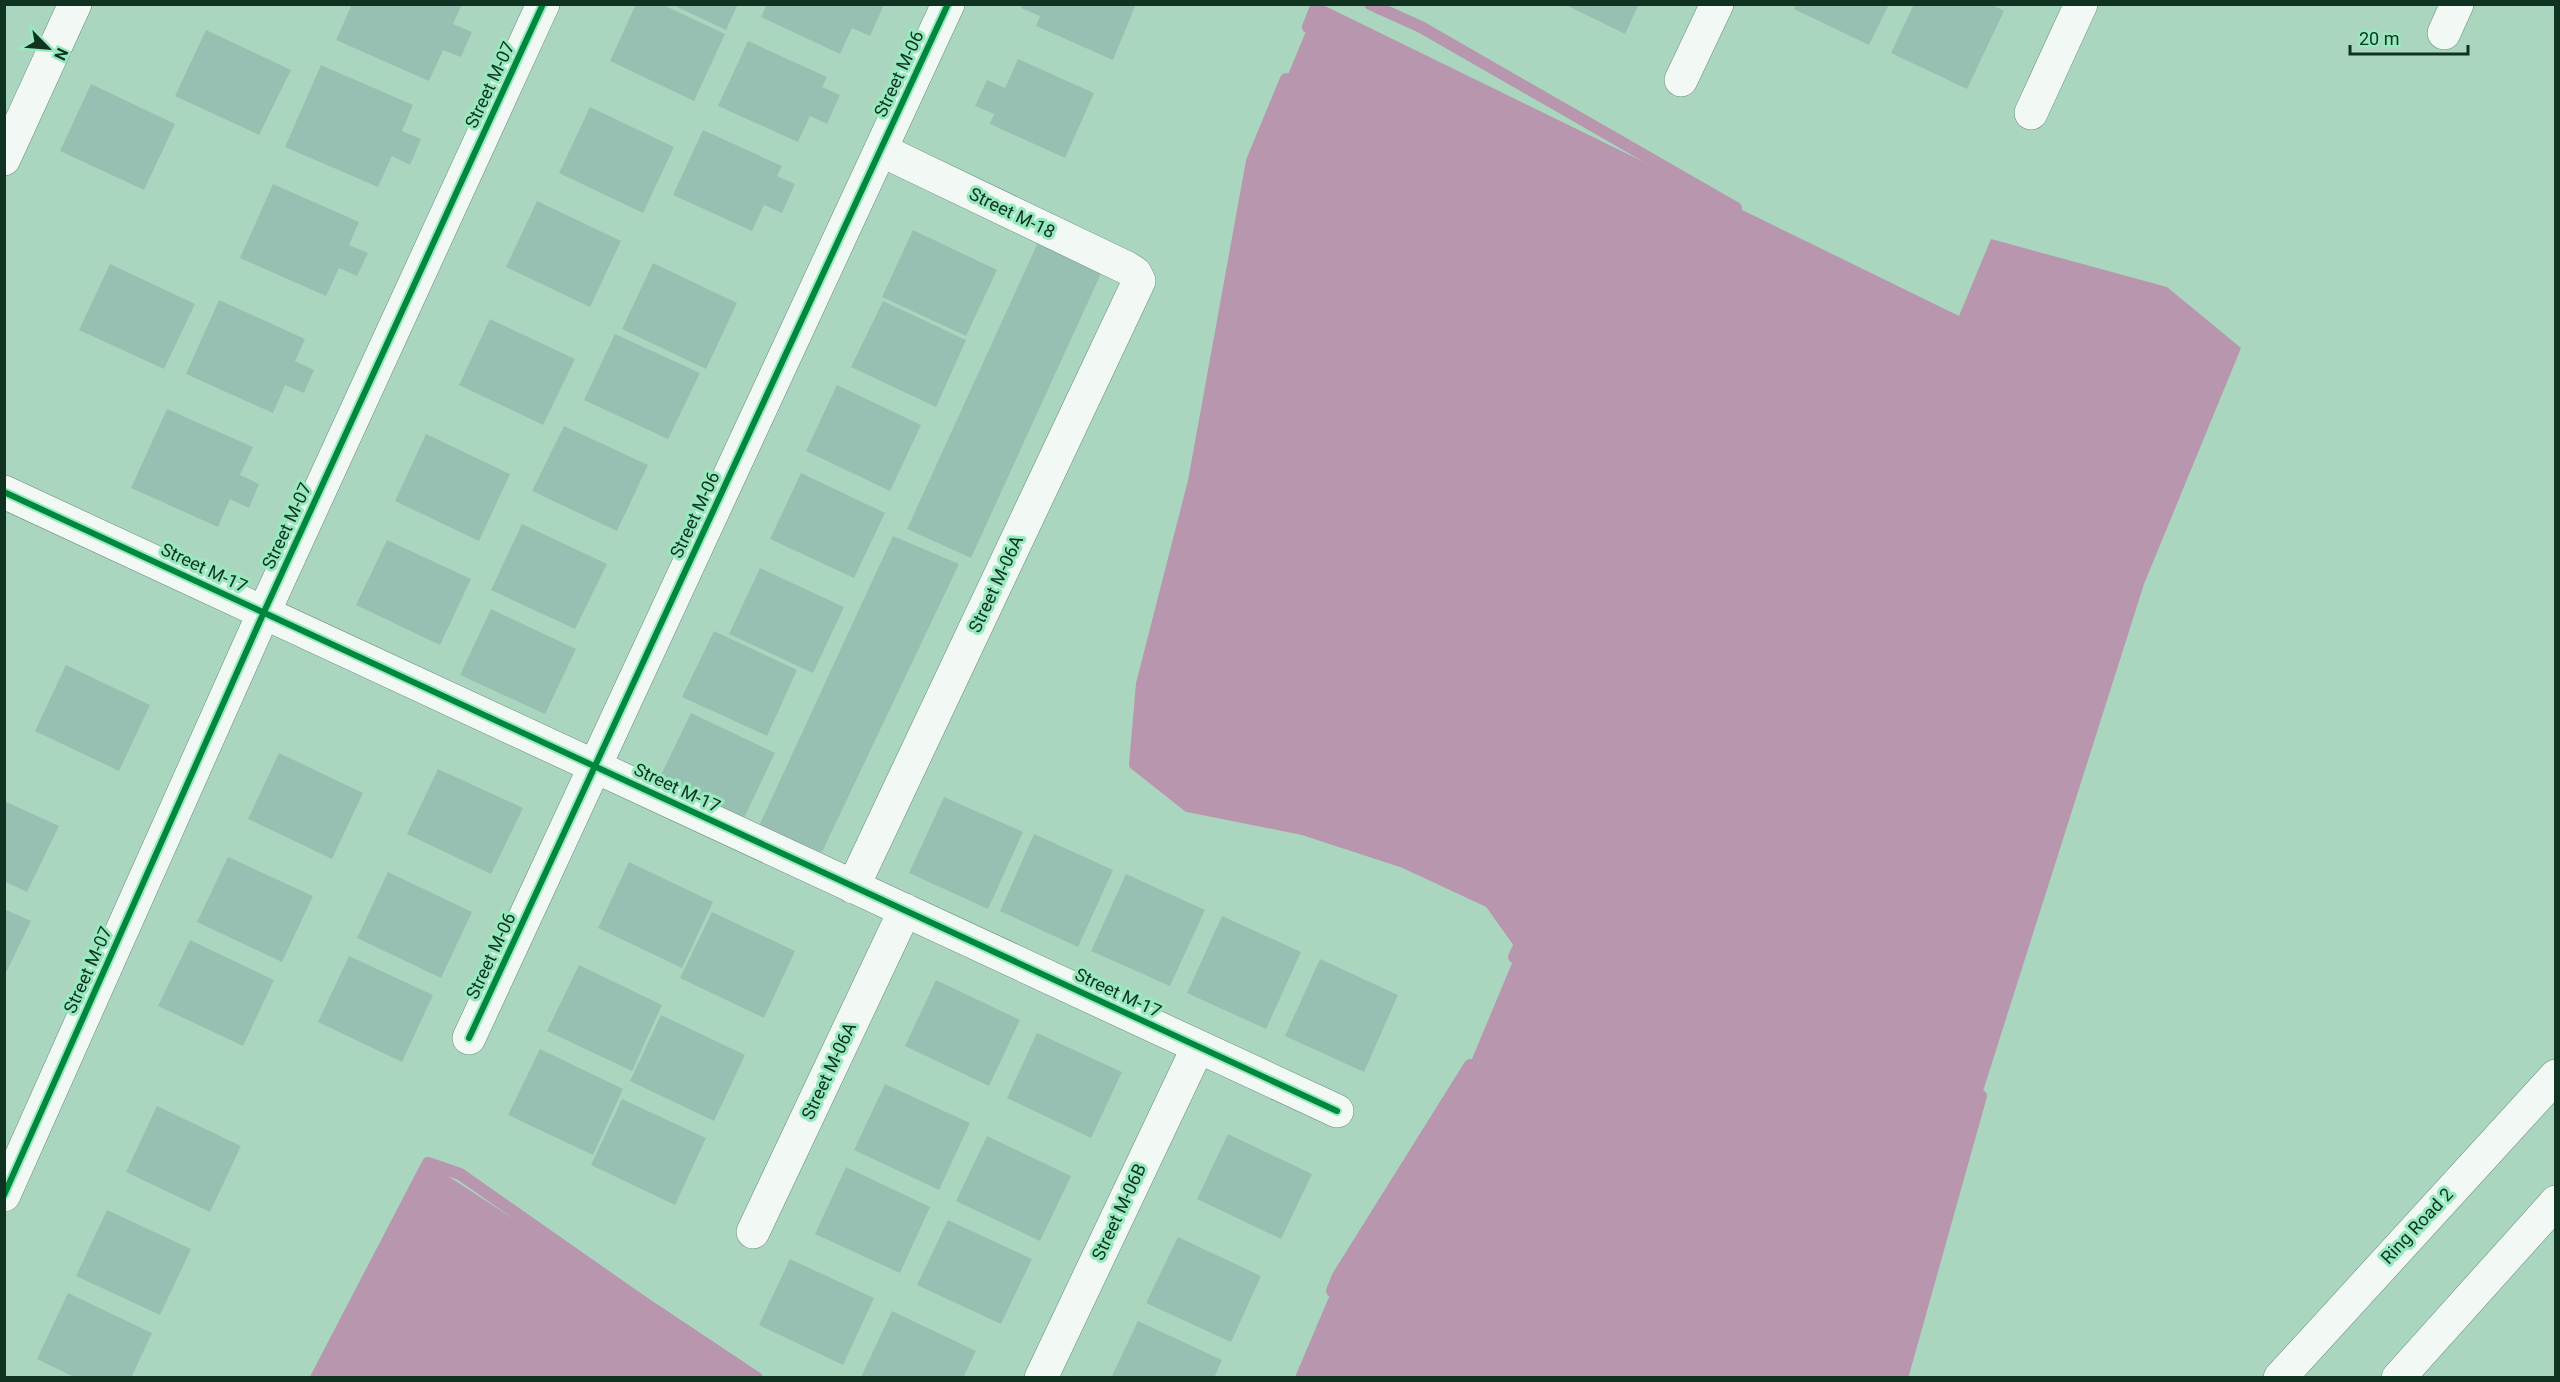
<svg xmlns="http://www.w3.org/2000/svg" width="2560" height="1382" font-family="Roboto,sans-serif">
	<rect width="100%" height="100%" fill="#aad6bf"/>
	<!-- water -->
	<path fill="#b796ae" d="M1317 5H1323L1959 316 1991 239 2167 287 2241 348 2144 584 1977 1110 1900 1377H1295L1338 1276 1464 1078 1520 944 1489 902 1404 862 1301 828 1188 806 1135 764 1142 684 1194 481 1252 161Z
		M428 1163 756 1377H316Z"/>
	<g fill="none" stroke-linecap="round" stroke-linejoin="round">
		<!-- stream -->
		<path stroke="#b796ae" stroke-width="12" d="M1370 4 1421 27 1736 208
			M1308 27 1317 4
			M1286 79 1252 161 1194 481 1142 684 1135 764 1188 806 1303 829 1404 862 1490 902 1520 944 1514 957
			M1332 1291 1338 1276 1470 1065
			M316 1378 428 1163 460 1174 640 1300 757 1378
			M1902 1378 1981 1096"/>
	</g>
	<!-- building -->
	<path fill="#98c0b2" d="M352 4H462L453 24 472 32 461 57 443 50 429 81 336 40Z
		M636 4H661L725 34 694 101 610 61Z
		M671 4H738L726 30Z
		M767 4H878L883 7 870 36 852 28 840 54 761 17Z
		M1023 4H1136L1113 60 1036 26 1040 16 1021 8Z
		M1564 4H1639L1625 34Z
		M1796 4H1889L1869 45 1794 9Z
		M1914 4H1991L2004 11 1967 89 1891 53Z
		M206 30 291 70 259 135 175 96Z
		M748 41 827 77 822 87 840 95 827 124 810 116 798 142 718 106Z
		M1018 59 1094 93 1065 158 990 124 994 114 975 106 987 80 1005 88Z
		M321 65 413 105 402 131 421 139 410 165 392 156 378 187 285 147Z
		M91 84 175 124 144 190 60 151Z
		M590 107 674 147 643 213 559 173Z
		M703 130 782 166 777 176 795 184 782 213 764 205 752 231 673 195Z
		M273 184 359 222 349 245 368 253 357 276 339 268 326 296 240 258Z
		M537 201 621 241 590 307 506 267Z
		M913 230 997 270 966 336 882 297Z
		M1040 238 1104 267 971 558 907 529Z
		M653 263 737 303 706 369 622 329Z
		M110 264 195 304 164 369 79 330Z
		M219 300 305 339 295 361 314 370 304 393 285 385 273 413 186 374Z
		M883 301 966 340 936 407 851 367Z
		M490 319 575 359 543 425 459 385Z
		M615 334 700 373 668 439 584 400Z
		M837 385 921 425 890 491 806 451Z
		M167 409 253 447 240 475 259 484 249 508 230 499 218 527 131 488Z
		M564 426 648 465 617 531 532 491Z
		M426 434 510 474 479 541 395 501Z
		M801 473 885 513 854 578 770 539Z
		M522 524 607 564 575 629 491 590Z
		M893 536 959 564 822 852 758 828Z
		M387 540 471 579 440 645 356 605Z
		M760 568 844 607 813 673 729 634Z
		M491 609 576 649 545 714 460 675Z
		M714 631 797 670 767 736 682 697Z
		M66 665 150 705 119 771 35 731Z
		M691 713 775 753 744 818 659 779Z
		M279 753 363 793 332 859 248 819Z
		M438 769 523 808 491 874 407 834Z
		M944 797 1023 832 988 909 909 873Z
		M4 801 59 826 27 892 4 881Z
		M1034 834 1113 870 1078 947 1000 911Z
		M228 857 313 896 282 962 197 922Z
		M629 862 713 902 682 968 598 928Z
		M388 872 472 912 441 978 357 938Z
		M1126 874 1205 910 1170 986 1091 951Z
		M4 909 31 921 4 977Z
		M712 912 795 951 764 1018 680 978Z
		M1222 916 1301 952 1266 1029 1187 993Z
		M190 940 274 980 243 1046 158 1006Z
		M349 956 433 995 402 1062 318 1022Z
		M1320 959 1398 995 1364 1072 1285 1036Z
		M579 965 662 1005 632 1071 547 1031Z
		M936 980 1020 1020 989 1086 905 1046Z
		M661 1015 745 1055 714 1121 630 1081Z
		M1037 1033 1122 1072 1091 1138 1007 1098Z
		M540 1049 623 1089 593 1155 508 1115Z
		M885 1084 970 1123 939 1190 854 1150Z
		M622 1099 706 1138 675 1205 591 1165Z
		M157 1106 241 1146 210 1212 126 1172Z
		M1228 1134 1312 1174 1281 1239 1197 1199Z
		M987 1136 1071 1176 1040 1241 956 1201Z
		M846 1167 930 1207 900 1273 815 1234Z
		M107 1210 191 1249 160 1315 76 1276Z
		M948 1220 1032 1259 1001 1324 917 1285Z
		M1178 1237 1261 1276 1231 1342 1146 1303Z
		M790 1259 874 1298 843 1365 759 1325Z
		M68 1293 152 1333 131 1378H76L37 1359Z
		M892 1311 976 1351 963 1378 861 1377Z
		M1138 1321 1222 1360 1214 1378H1111Z"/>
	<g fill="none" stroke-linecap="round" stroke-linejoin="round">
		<defs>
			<path id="street" d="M2444 33 2457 4
				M1681 80 1717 4
				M2031 113 2081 4
				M4 159 75 4
				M4 492 1337 1111
				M853 887 1139 281 1135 273 1127 268 881 150
				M469 1038 948 4
				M4 1195 264 612 543 4
				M753 1232 905 910
				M1041 1378 1198 1047"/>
			<path id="primary" d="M2280 1378 2556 1076
				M2398 1378 2556 1202"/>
		</defs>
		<!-- street casing -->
		<use href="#street" stroke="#668c7a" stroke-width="34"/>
		<!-- primary casing -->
		<use href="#primary" stroke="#668c7a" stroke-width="34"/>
		<!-- street -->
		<use href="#street" stroke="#f2f9f5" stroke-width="33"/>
		<!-- primary -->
		<use href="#primary" stroke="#f2f9f5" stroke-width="33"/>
		<defs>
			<path id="cycleway" d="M4 492 1337 1111
				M469 1038 948 4
				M4 1195 264 612 543 4"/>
		</defs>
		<!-- cycleway casing -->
		<use href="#cycleway" stroke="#97e9be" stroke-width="10"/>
		<!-- cycleway -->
		<use href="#cycleway" stroke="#00873e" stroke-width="6"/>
	</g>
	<g text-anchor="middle" stroke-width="6" stroke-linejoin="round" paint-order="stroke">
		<!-- street labels -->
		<g font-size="18" fill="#0f3221" stroke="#97e9be">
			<text transform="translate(899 74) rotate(-65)" y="6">Street M-06</text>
			<text transform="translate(490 85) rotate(-65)" y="6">Street M-07</text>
			<text transform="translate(1012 213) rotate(26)" y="6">Street M-18</text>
			<text transform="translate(695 515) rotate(-65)" y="6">Street M-06</text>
			<text transform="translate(287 526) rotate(-65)" y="6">Street M-07</text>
			<text transform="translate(204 568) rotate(25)" y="6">Street M-17</text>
			<text transform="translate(996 584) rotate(-65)" y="6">Street M-06A</text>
			<text transform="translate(677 788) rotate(25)" y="6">Street M-17</text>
			<text transform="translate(491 956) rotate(-65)" y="6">Street M-06</text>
			<text transform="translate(88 970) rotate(-66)" y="6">Street M-07</text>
			<text transform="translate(1118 993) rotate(25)" y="6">Street M-17</text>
			<text transform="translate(829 1071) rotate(-65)" y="6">Street M-06A</text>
			<text transform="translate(1119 1212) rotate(-65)" y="6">Street M-06B</text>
			<text transform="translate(2417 1226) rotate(-47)" y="6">Ring Road 2</text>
		</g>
	</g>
	<!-- border -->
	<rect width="2560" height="1382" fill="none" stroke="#0f3221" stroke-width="12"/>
	<!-- north arrow -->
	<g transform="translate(48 48) rotate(115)" stroke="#97e9be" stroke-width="4.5" paint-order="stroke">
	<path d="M0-4.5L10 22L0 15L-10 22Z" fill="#0f3221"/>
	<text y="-9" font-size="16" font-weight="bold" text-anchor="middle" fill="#0f3221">N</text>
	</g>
	<!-- scale -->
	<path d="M2350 45v9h118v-9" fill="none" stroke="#0f3221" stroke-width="3"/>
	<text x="2359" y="45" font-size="18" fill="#0f3221" stroke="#97e9be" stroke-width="4.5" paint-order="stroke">20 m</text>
</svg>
